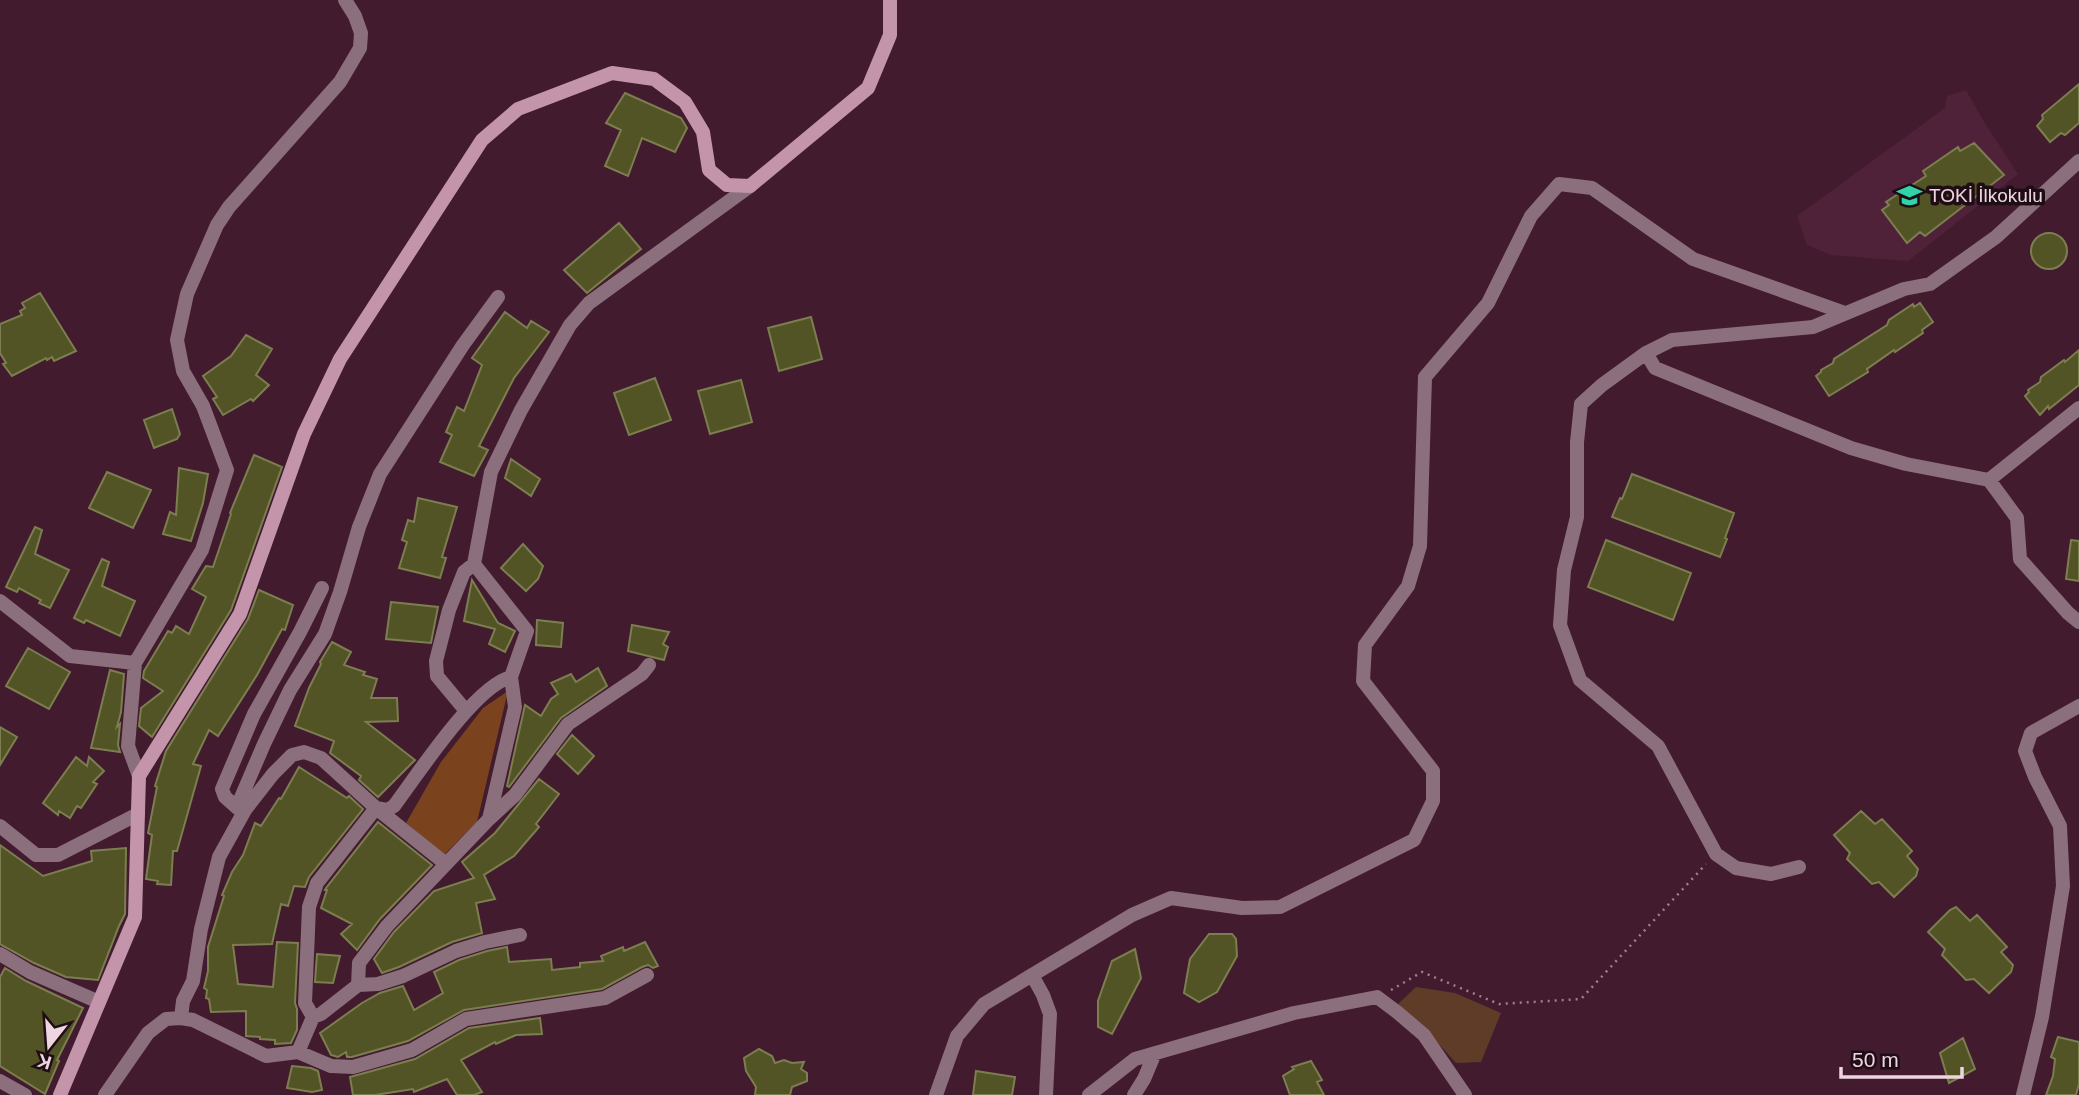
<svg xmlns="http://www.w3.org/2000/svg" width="2079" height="1095" font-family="Arial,sans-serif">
	<rect width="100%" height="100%" fill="#421b2f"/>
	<!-- built -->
	<path fill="#50223a" d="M1966 90 1984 122 2018 174 1908 261 1831 255 1807 245 1797 216 1945 108 1947 96Z"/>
	<!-- green -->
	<path fill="#5f3c28" d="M1416 987 1455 993 1501 1013 1481 1062 1456 1063 1429 1033 1398 1004Z"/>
	<!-- forest -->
	<path fill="#7b421e" d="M508 691 477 822 444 855 406 823 441 762 483 708Z"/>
	<!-- building -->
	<path fill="#535426" stroke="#7c7e50" stroke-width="2" d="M2079 84V123L2065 135 2061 133 2050 142 2037 126 2043 119 2042 115Z
		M625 93 681 118 687 128 675 152 642 138 628 176 605 166 621 130 606 123Z
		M1974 143 2004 175 1925 236 1920 232 1907 243 1882 210 1889 205 1886 202 1926 176 1923 171 1958 147 1960 151Z
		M619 223 641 249 587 293 564 270Z
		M2031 251a18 18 0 1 1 36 0a18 18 0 1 1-36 0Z
		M40 293 76 351 54 361 52 357 47 360 46 358 12 376 3 364 6 363 0 353V324L22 315 20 311 25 308 22 303Z
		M1920 303 1933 322 1922 330 1923 333 1895 352 1894 350 1867 369 1868 372 1829 396 1816 376 1821 372V370L1833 363 1834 359 1887 325 1889 320 1913 304 1914 307Z
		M505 312 527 328 531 321 549 332 514 378 479 446 488 450 474 476 440 462 452 435 446 432 457 407 464 411 482 365 472 358Z
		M811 317 822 359 779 371 768 328Z
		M246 335 272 349 256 375 269 385 253 401 251 399 223 415 213 399 217 397 203 376 231 356Z
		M2079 350V385L2049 409 2048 406 2040 415 2025 396 2029 392 2028 390 2040 382 2041 377 2064 360 2065 362Z
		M655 378 671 420 629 435 614 393Z
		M741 380 752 422 710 434 698 391Z
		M172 409 180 434 177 439 154 448 144 420Z
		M254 455 282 467 231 610 152 737 139 726 141 708 163 691 143 678 144 671 168 631 172 633 176 626 189 634 206 597 192 589 206 566 213 567 231 514 230 513Z
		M511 459 540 479 531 496 505 478Z
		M179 468 208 474 203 503 191 541 163 534 170 512 176 515Z
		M107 472 151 490 133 528 89 508Z
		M1632 474 1734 513 1725 538 1727 539 1720 557 1612 517 1620 498 1622 499Z
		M418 498 457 507 442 557 446 558 440 578 399 568 407 542 402 540 408 520 414 522Z
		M35 527 42 530 35 554 69 570 50 608 39 603 41 600 19 588 17 592 6 587Z
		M1606 540 1691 573 1673 620 1588 587Z
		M2071 540 2079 541V581L2066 579Z
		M523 544 543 566 538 579 526 591 501 568Z
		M102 559 109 562 102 586 135 601 120 636 86 620 84 623 74 618Z
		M472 580 498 623 515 631 505 652 489 644 495 629 464 621Z
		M259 590 293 605 285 630 282 629 257 675 218 736 209 730 193 764 201 766 177 851H173L171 885 157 884 158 881 146 879 152 835 148 833 157 787 155 786 166 751 248 619Z
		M391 602 438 607 431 643 386 639Z
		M537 620 563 623 561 647 536 645Z
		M632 625 669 632 663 644 668 647 664 660 628 651Z
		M332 642 351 652 344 665 365 672 363 675 377 679 371 698H397L398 721 366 722 415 760 378 797 359 780 361 776 330 753 334 741 295 726 309 688 321 664 320 662Z
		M28 648 70 672 49 709 6 686Z
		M598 668 607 686 561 718 509 787 507 786 525 705 541 716 551 699 558 694 551 683 571 674 576 682Z
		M110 670 124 674 121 712 117 727 120 724 118 745 120 752 91 748Z
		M0 727 17 737 0 765Z
		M572 735 594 756 578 774 557 754Z
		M76 757 87 766 89 757 104 771 93 782 97 784 81 808 77 806 70 818 59 811 58 815 43 803Z
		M299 767 347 798 349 796 363 809 309 877 305 887 294 886 288 906 281 904 272 944 233 945 238 984 273 987 277 942 298 943 295 1003 297 1009V1030L291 1043 275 1044V1040L260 1039V1037L246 1036V1011L211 1012 209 999 206 998 207 990 204 988 208 971V947L224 896 222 895 232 872 243 855 255 823 261 826 279 798 281 799Z
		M539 779 559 794 536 824 539 827 514 856 484 875 495 899 476 903 482 933 452 942 399 967 382 973 374 959 394 932 434 891 474 878 462 862 495 833Z
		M1861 811 1875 824 1882 819 1912 851 1907 856 1918 869 1916 876 1894 897 1879 882 1872 884 1847 859 1850 853 1834 835Z
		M378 822 432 865 380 919 357 950 341 934 352 924 321 908 327 890H325L326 888Z
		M0 845 43 876 92 861 91 851 126 848 125 914 119 926 98 980 66 977 34 963 0 944Z
		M1956 907 1970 921 1977 915 2007 947 2001 952 2013 965 2011 972 1989 993 1974 979 1966 980 1942 955 1945 949 1928 932 1950 910Z
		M1209 934H1232L1236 939 1237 956 1217 992 1199 1002 1184 993 1190 959Z
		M645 942 658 966 653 968 648 965 642 967 602 989 464 1010 408 1041 352 1057H347L346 1052 338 1057 331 1055 320 1033 362 1003 380 993 403 986 414 1010 443 993 434 972 459 960 487 951 507 947 509 962 551 959 552 970 580 967V963L603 961 601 956 623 947 624 951Z
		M1135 949 1141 978 1112 1034 1098 1027V1001L1112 961Z
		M317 954 340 956 333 983 315 982Z
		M5 968 26 981 83 1008 57 1060 59 1061 45 1094 0 1066V977Z
		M540 1018 542 1034 516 1035 496 1044 495 1042 461 1060 482 1092 474 1095H457L447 1079 414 1092 413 1089 375 1095H353L350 1077 415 1059 469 1028Z
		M2058 1037 2079 1042V1084L2076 1095H2046L2053 1076 2055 1059 2051 1057Z
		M1963 1038 1975 1069 1949 1083 1940 1053Z
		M759 1049 772 1056 775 1063 784 1060 792 1063 804 1062 801 1069 807 1073V1081L792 1087 790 1095H755L756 1087 746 1071 744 1058Z
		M1311 1061 1322 1080 1317 1082 1324 1095H1290L1283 1076 1294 1069 1292 1067Z
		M292 1066 311 1068 318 1071 322 1090 312 1092 287 1088Z
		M976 1071 1015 1077 1012 1095H973Z"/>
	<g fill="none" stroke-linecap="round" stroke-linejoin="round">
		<!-- path -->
		<path stroke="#a0808f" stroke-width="2.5" stroke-dasharray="2 5" stroke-linecap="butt" d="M1391 990 1422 972 1499 1004 1581 999 1706 864"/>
		<!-- street -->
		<path stroke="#8c6f7c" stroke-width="14" d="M2079 161 1996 237 1930 284 1904 289 1813 327 1672 340 1646 353 1655 368 1851 448 1906 464 1989 480 2079 408
			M1646 353 1602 385 1581 404 1577 442V517L1564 570 1560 625 1580 680 1658 746 1716 854 1736 868 1771 874 1799 867
			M1989 480 2017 518 2020 559 2068 613 2079 622
			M0 601 70 656 135 663
			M466 711 437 676 436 661 449 610 464 572 474 564 491 472 521 410 570 325 589 303 750 186
			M139 776 128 746 135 663 202 550 227 470 203 406 183 371 177 340 187 294 217 225 229 207 340 82 360 48 361 33 355 16 345 0
			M237 807 264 744 290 690 325 634 340 592 359 527 380 474 463 345 498 297
			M376 808 387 810 394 806C418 774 475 686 511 677
			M242 812 225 797 222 789 254 714 300 632 322 588
			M489 819 515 795 568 724 642 674 649 665
			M0 826 36 855H58L138 814
			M446 864 376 808 321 758 304 752 292 755 273 774 245 810 219 857 201 929 193 981 183 1001 181 1018 193 1020 266 1056 298 1052 331 1066 353 1067 412 1050 466 1019 605 998 647 975
			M0 954 30 972 99 1002
			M1032 975 1043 995 1050 1014 1046 1095
			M358 985 359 963 387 926 489 819 515 707 511 677 527 631 474 564
			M313 1017 321 1014 358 985 378 984 403 976 456 951 485 942 520 935
			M298 1052 313 1017 305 1003 309 907 317 883 376 808
			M0 1081 25 1095
			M105 1095 148 1033 166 1019 181 1018
			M936 1095 957 1036 984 1004 1132 915 1171 898 1242 908 1280 907 1414 840 1433 801V771L1363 681 1365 645 1408 586 1420 546 1425 377 1488 303 1531 216 1559 184 1592 188 1693 259 1845 313
			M1089 1095 1135 1059 1294 1013 1377 997 1397 1012 1424 1035 1465 1095
			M1134 1095 1144 1079 1155 1053
			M2023 1095 2042 1017 2063 886 2060 826 2035 777 2025 751 2031 733 2079 706"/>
		<!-- secondary -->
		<path stroke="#c495aa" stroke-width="14" d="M60 1095 135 917 139 776 240 614 304 434 340 359 482 140 518 109 612 73 654 79 685 102 703 132 709 170 727 185 750 186 868 88 890 35V0"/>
	</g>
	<!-- icons -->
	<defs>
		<symbol id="school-bare" viewBox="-9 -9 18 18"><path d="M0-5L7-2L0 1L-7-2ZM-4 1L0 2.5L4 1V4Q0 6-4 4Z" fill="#31d4a9" stroke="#1e0d15" stroke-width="2.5" paint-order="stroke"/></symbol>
	</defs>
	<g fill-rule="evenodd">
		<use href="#school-bare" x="1892" y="178" width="35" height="35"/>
	</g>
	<g text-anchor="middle" stroke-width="7" stroke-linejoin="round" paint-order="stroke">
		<!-- poi labels -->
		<g font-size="19" fill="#efd5e0" stroke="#1e0d15" text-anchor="start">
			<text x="1929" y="202">TOKİ İlkokulu</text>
		</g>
	</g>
	<!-- north arrow -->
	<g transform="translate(49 1046) rotate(197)" stroke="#1e0d15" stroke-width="5" paint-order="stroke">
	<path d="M0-5L12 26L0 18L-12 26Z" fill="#efd5e0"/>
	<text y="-10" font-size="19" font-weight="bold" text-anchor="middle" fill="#efd5e0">K</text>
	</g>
	<!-- scale -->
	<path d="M1841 1067v10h121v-10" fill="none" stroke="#efd5e0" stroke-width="3.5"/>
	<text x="1852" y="1067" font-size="21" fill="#efd5e0" stroke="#1e0d15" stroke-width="5" paint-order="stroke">50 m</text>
</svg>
